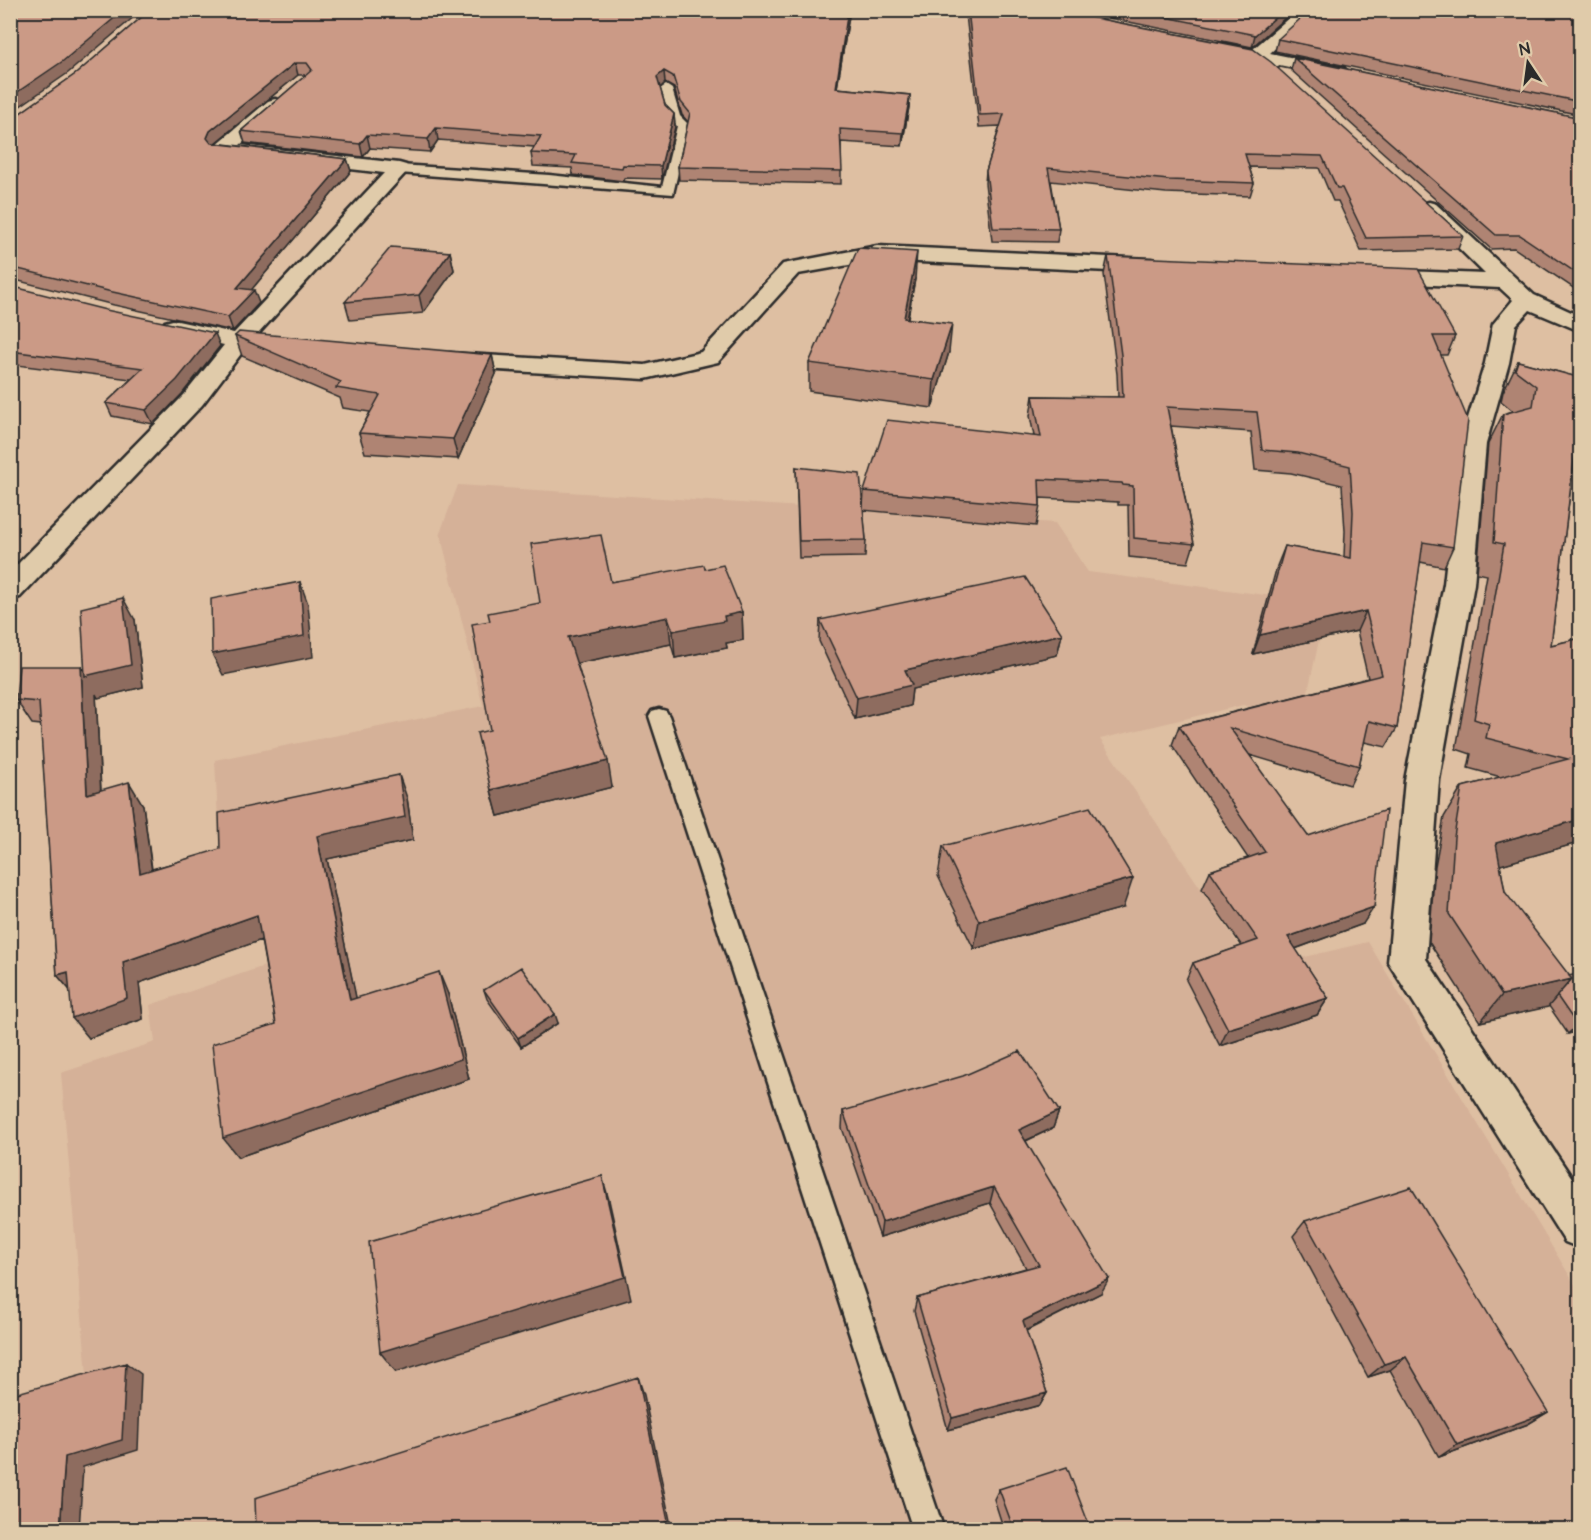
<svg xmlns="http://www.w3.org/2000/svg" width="1591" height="1540" font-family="'Architects Daughter',sans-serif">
	<rect width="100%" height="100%" fill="#debfa2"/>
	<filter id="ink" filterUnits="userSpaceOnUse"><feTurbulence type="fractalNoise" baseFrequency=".0167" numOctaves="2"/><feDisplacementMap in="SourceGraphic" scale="12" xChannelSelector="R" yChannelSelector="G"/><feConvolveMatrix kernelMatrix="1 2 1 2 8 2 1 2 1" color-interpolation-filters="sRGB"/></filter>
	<g filter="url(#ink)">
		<!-- built -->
		<path fill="#d5b198" d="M458 485 1055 523 1088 572 1327 603 1302 719 1243 705 1100 739 1255 969 1368 942 1580 1293V1529L11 1530 92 1433 61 1073 155 1042 150 1005 276 962 266 892 222 903 215 760 483 706 440 533Z"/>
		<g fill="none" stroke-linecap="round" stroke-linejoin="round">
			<defs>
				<path id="lane" d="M666 85 672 89 680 116 689 125 673 194 399 173 393 169 399 165 549 175 662 187 677 126 668 117 660 89Z
					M659 709 666 711 669 716 944 1530H913L649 716 652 711Z"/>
				<path id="street" d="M1298 10H1317L1270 53 1344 68 1347 72 1344 76 1338 77 1279 65 1276 69C1263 72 1260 63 1249 59 1238 55 1226 55 1215 52L1212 48 1215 44 1221 43 1253 49Z
					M275 99 282 101 284 105 282 109 240 145 399 163 406 165 409 169 247 346 202 405 20 597 10 600V572L184 395 224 345 165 332 161 327 165 322 173 320 234 333 384 173 216 153 213 149 216 145 268 101Z
					M1429 202 1436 204 1534 295 1580 316V331L1530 310 1516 325 1509 363 1486 444 1474 584 1439 780 1426 959 1580 1190V1248L1565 1242 1388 962 1405 780 1444 584 1460 444 1485 363 1493 324 1513 300 1500 288 1368 282 1365 277 1368 272 1376 270 1485 274 1422 212 1418 208 1422 204Z
					M877 246 1151 259 1159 261 1162 266 1159 271 1151 273 877 260 798 274 718 362 645 379 450 367 441 365 438 360 441 355 450 353 645 365 701 352 783 264Z"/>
			</defs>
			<!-- lane casing -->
			<use href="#lane" stroke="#2b2b2b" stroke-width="5"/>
			<!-- street casing -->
			<use href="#street" stroke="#2b2b2b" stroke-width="5"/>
			<!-- lane -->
			<use href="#lane" fill="#e0cbaa" fill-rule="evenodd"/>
			<!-- street -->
			<use href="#street" fill="#e0cbaa" fill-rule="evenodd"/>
		</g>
		<!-- wall -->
		<path fill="#af8473" stroke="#2b2b2b" stroke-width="1.5" d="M150 10H850L837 88 910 95 909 107 902 146 841 142V184L679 180 678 167 688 122 682 115 674 88 665 83 660 88 665 105 674 114 675 127 662 179 624 178 623 181 573 175 572 168 533 166 531 153 534 147 438 140 430 152 370 148 363 157 245 143 241 131 306 75H298L215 143 347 159 351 171 251 290 259 303 233 331 114 305 11 279 10 119 13 118 77 73Z
			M949 10H1054L1253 49 1463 236 1458 249 1361 251 1338 201H1333L1319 168 1249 167 1254 183 1250 196 1166 193 1051 181 1059 229 1057 242 992 241 985 183 986 171 1000 126 979 127 966 15Z
			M1070 10H1294L1252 47Z
			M1581 10V115L1275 51 1278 39Z
			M1294 58 1581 118V293L1514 248 1491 249 1291 70Z
			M450 252 454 270 423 313 350 320 345 302Z
			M1108 256 1455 336 1447 355H1441L1453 547 1444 567 1420 562 1397 728 1386 747 1364 742 1359 766 1350 785 1250 755 1363 924 1295 949 1328 998 1317 1015 1220 1046 1186 980 1193 963 1242 946 1202 889 1210 871 1248 858 1172 745 1179 726 1368 678 1357 631 1253 654 1277 566 1285 546 1344 557 1345 531 1342 485 1291 473 1255 470 1251 432 1171 426 1194 544 1188 563 1129 557 1128 505H1118V502L1040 498V506L1036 526 863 510 866 540 865 557 799 558 796 467 863 506 864 491 1034 436 1030 416 1033 396 1118 397 1117 374 1104 274Z
			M915 279 908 318 949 352 932 408 809 391V363Z
			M10 286 220 346 182 394 153 424 112 416 106 403 131 379 17 365 10 370Z
			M235 336 492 355 496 374 458 459 365 453 359 433 370 412 343 408 340 398 242 356Z
			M1518 361 1581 378V467L1574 461 1551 645 1581 638V842L1500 865 1505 892 1581 1031 1568 1034 1549 1006 1480 1022 1429 942 1435 866 1444 817 1462 787 1501 777 1468 768 1471 754 1456 749 1487 575 1477 573 1488 444 1503 414 1513 411 1501 401 1503 392Z
			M705 569 742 612 743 640 726 643 727 648 675 658 671 644 577 663 612 787 498 816 491 790 490 621 540 603 611 582Z
			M135 620 143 687 98 698 96 694 101 790 143 805 152 869 407 798 413 840 327 859 356 999 448 994 469 1079 238 1157 276 1024 261 940 139 983 143 1019 89 1038 69 989 57 975 41 725 32 724 16 700 85 673Z
			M820 620 1062 634 1057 655 912 689 910 706 855 719 819 641Z
			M943 846 1123 908 974 949 938 876Z
			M484 990 558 1023 521 1047 487 999Z
			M843 1111H1059L1053 1128 1026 1141 1101 1293 1026 1331 1047 1393 1040 1405 948 1430 914 1311 917 1298 1026 1268 990 1203 880 1237 842 1128Z
			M1305 1221 1548 1412 1528 1424 1439 1457 1390 1370 1368 1377 1293 1236Z
			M999 1489 1091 1530H1004L994 1499Z"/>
		<!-- shaded-wall -->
		<path fill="#8e6c5e" stroke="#2b2b2b" stroke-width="1.5" d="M124 10H142L68 73 10 113V97Z
			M848 10H850L835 100 836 88Z
			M1284 10H1294L1252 47 1255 35Z
			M295 63 298 75 215 143 211 150 207 138 210 131Z
			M664 71 665 83 658 90 657 77Z
			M910 95 909 107 902 146 903 133Z
			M674 114 675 127 662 179 661 166Z
			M436 128 438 140 430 152 428 139Z
			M367 135 370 148 363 157 360 144Z
			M347 159 351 171 242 301 237 288Z
			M450 252 454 270 423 313 419 295Z
			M917 252 915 279 902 345 904 318Z
			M254 290 259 303 233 331 228 317Z
			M952 324 949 352 932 408 934 380Z
			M215 333 220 346 182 394 153 424 146 410Z
			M10 352 17 365 10 370Z
			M492 355 496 374 458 459 453 439Z
			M300 582 308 604 313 657 223 675 212 654Z
			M123 598 135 620 143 687 98 698 96 694 102 817 87 794 81 666 87 676Z
			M1366 611 1357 631 1253 654 1260 635Z
			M742 612 743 640 726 643 727 648 675 658 673 631 724 616Z
			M668 617 671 644 573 664 568 637Z
			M1062 634 1057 655 912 689 910 706 855 719 857 698 905 670Z
			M608 761 612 787 498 816 491 790Z
			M399 775 407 798 413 840 327 859 361 1021 350 1000 317 836Z
			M129 782 143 805 155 895 140 873Z
			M1581 819V842L1476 872 1496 843Z
			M1133 878 1123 908 974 949 979 921Z
			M1374 907 1363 924 1278 955 1288 937Z
			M257 915 270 937 139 983 143 1019 89 1038 72 1018 123 962Z
			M68 972 75 996 57 975Z
			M439 972 448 994 469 1079 238 1157 223 1138Z
			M1572 979 1548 1007 1480 1022 1502 995Z
			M1328 998 1317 1015 1220 1046 1228 1029Z
			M555 1014 558 1023 521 1047 518 1038Z
			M1581 1024V1031L1568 1034 1577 1025Z
			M1059 1111 1053 1128 1014 1146 1019 1130Z
			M602 1176 609 1200 631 1299 396 1372 380 1352Z
			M994 1187 990 1203 880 1237 882 1222Z
			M1109 1279 1101 1293 1017 1335 1023 1321Z
			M1406 1357 1390 1370 1368 1377 1384 1364Z
			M126 1363 141 1374 138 1450 83 1467 79 1530H60L65 1457Z
			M638 1377 644 1395 672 1530H644Z
			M1047 1393 1040 1405 948 1430 952 1418Z
			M1548 1412 1528 1424 1439 1457 1457 1445Z"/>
		<!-- building -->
		<path fill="#cb9a86" stroke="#2b2b2b" stroke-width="1.5" d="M10 10H124L63 61 10 97Z
			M150 10H848L836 88 910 95 903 133 840 129 842 171 678 167 690 113 681 102 673 76 664 71 657 77 665 105 674 114 661 166 623 165 622 168 572 163 576 155 531 153 541 136 436 128 428 139 367 135 360 144 241 131 312 70 307 63H295L210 131 207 138 211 143 347 159 237 288 254 290 228 317 108 291 10 267V119L13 118 77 73Z
			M968 10H1054L1253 49 1271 62 1463 236 1366 238 1342 188H1337L1322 156 1245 154 1254 183 1169 180 1048 168 1059 229 993 228 986 171 1004 114 980 115Z
			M1131 10H1284L1255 35Z
			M1310 10H1581V102L1278 39Z
			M1294 58 1581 118V276L1520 235H1496Z
			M391 247 450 252 419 295 345 302Z
			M858 248 917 252 904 318 952 324 934 380 809 363Z
			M1108 256 1418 269 1455 336H1433L1468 420 1453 547 1423 542 1397 728 1369 721 1359 766 1230 728 1308 836 1386 810 1374 907 1288 937 1328 998 1228 1029 1193 963 1258 940 1210 871 1265 852 1179 726 1382 675 1366 611 1260 635 1285 546 1351 558 1353 512 1350 466 1298 453 1262 450 1257 412 1167 407 1194 544 1134 538 1133 486 1123 485 1122 483 1039 479 1040 506 864 491 887 420 1041 437 1033 396 1123 397 1121 355Z
			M10 286 106 310 215 333 177 380 146 410 106 403 143 368 10 351Z
			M239 332 492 355 453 439 359 433 380 395 336 388 341 382 235 336Z
			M1518 361 1581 378V422L1579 421 1551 645 1581 638V819L1496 843 1505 892 1572 979 1502 995 1449 914 1454 837 1462 787 1568 759 1486 738 1489 724 1474 719 1504 544 1494 542 1503 414 1533 406 1536 386 1515 370Z
			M796 467 860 474 866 540 799 541Z
			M601 535 611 582 704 565 705 569 723 565 742 612 724 616 725 621 673 631 668 617 568 637 608 761 491 790 477 733 490 730 472 624 490 621 488 613 540 603 531 544Z
			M1025 577 1062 634 905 670 912 685 857 698 820 620Z
			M300 582 304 636 212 654 211 599Z
			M123 598 131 665 85 676 81 608Z
			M19 666H81L87 794 129 782 140 873 220 849 219 813 399 775 405 817 317 836 350 1000 439 972 461 1059 223 1138 212 1044 276 1024 257 915 123 962 127 998 72 1018 68 972 57 975 39 702 16 700Z
			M1090 807 1133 878 979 921 943 846Z
			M521 967 555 1014 518 1038 484 990Z
			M1581 973V1024L1577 1025 1557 996 1572 979 1569 976Z
			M1020 1051 1059 1111 1019 1130 1109 1279 1023 1321 1047 1393 952 1418 917 1298 1039 1265 994 1187 882 1222 843 1111 963 1076Z
			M602 1176 625 1277 380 1352 369 1242Z
			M1411 1187 1548 1412 1457 1445 1406 1357 1384 1364 1305 1221Z
			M126 1363 122 1440 65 1457 60 1530H10V1395Z
			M638 1377 668 1521 644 1530H256L255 1498Z
			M1067 1467 1091 1530H1014L999 1489Z"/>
	</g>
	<!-- margin -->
	<rect width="1591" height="1540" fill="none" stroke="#e0cbaa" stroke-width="36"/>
	<rect x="18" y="18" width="1555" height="1504" fill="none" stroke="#2b2b2b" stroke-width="2" filter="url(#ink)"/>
	<!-- north arrow -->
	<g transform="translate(1528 63) rotate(347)" stroke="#e0cbaa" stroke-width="4.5" paint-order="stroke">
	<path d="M0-4.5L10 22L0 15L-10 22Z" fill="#2b2b2b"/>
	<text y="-9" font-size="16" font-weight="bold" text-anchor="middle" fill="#2b2b2b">N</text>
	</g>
</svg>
